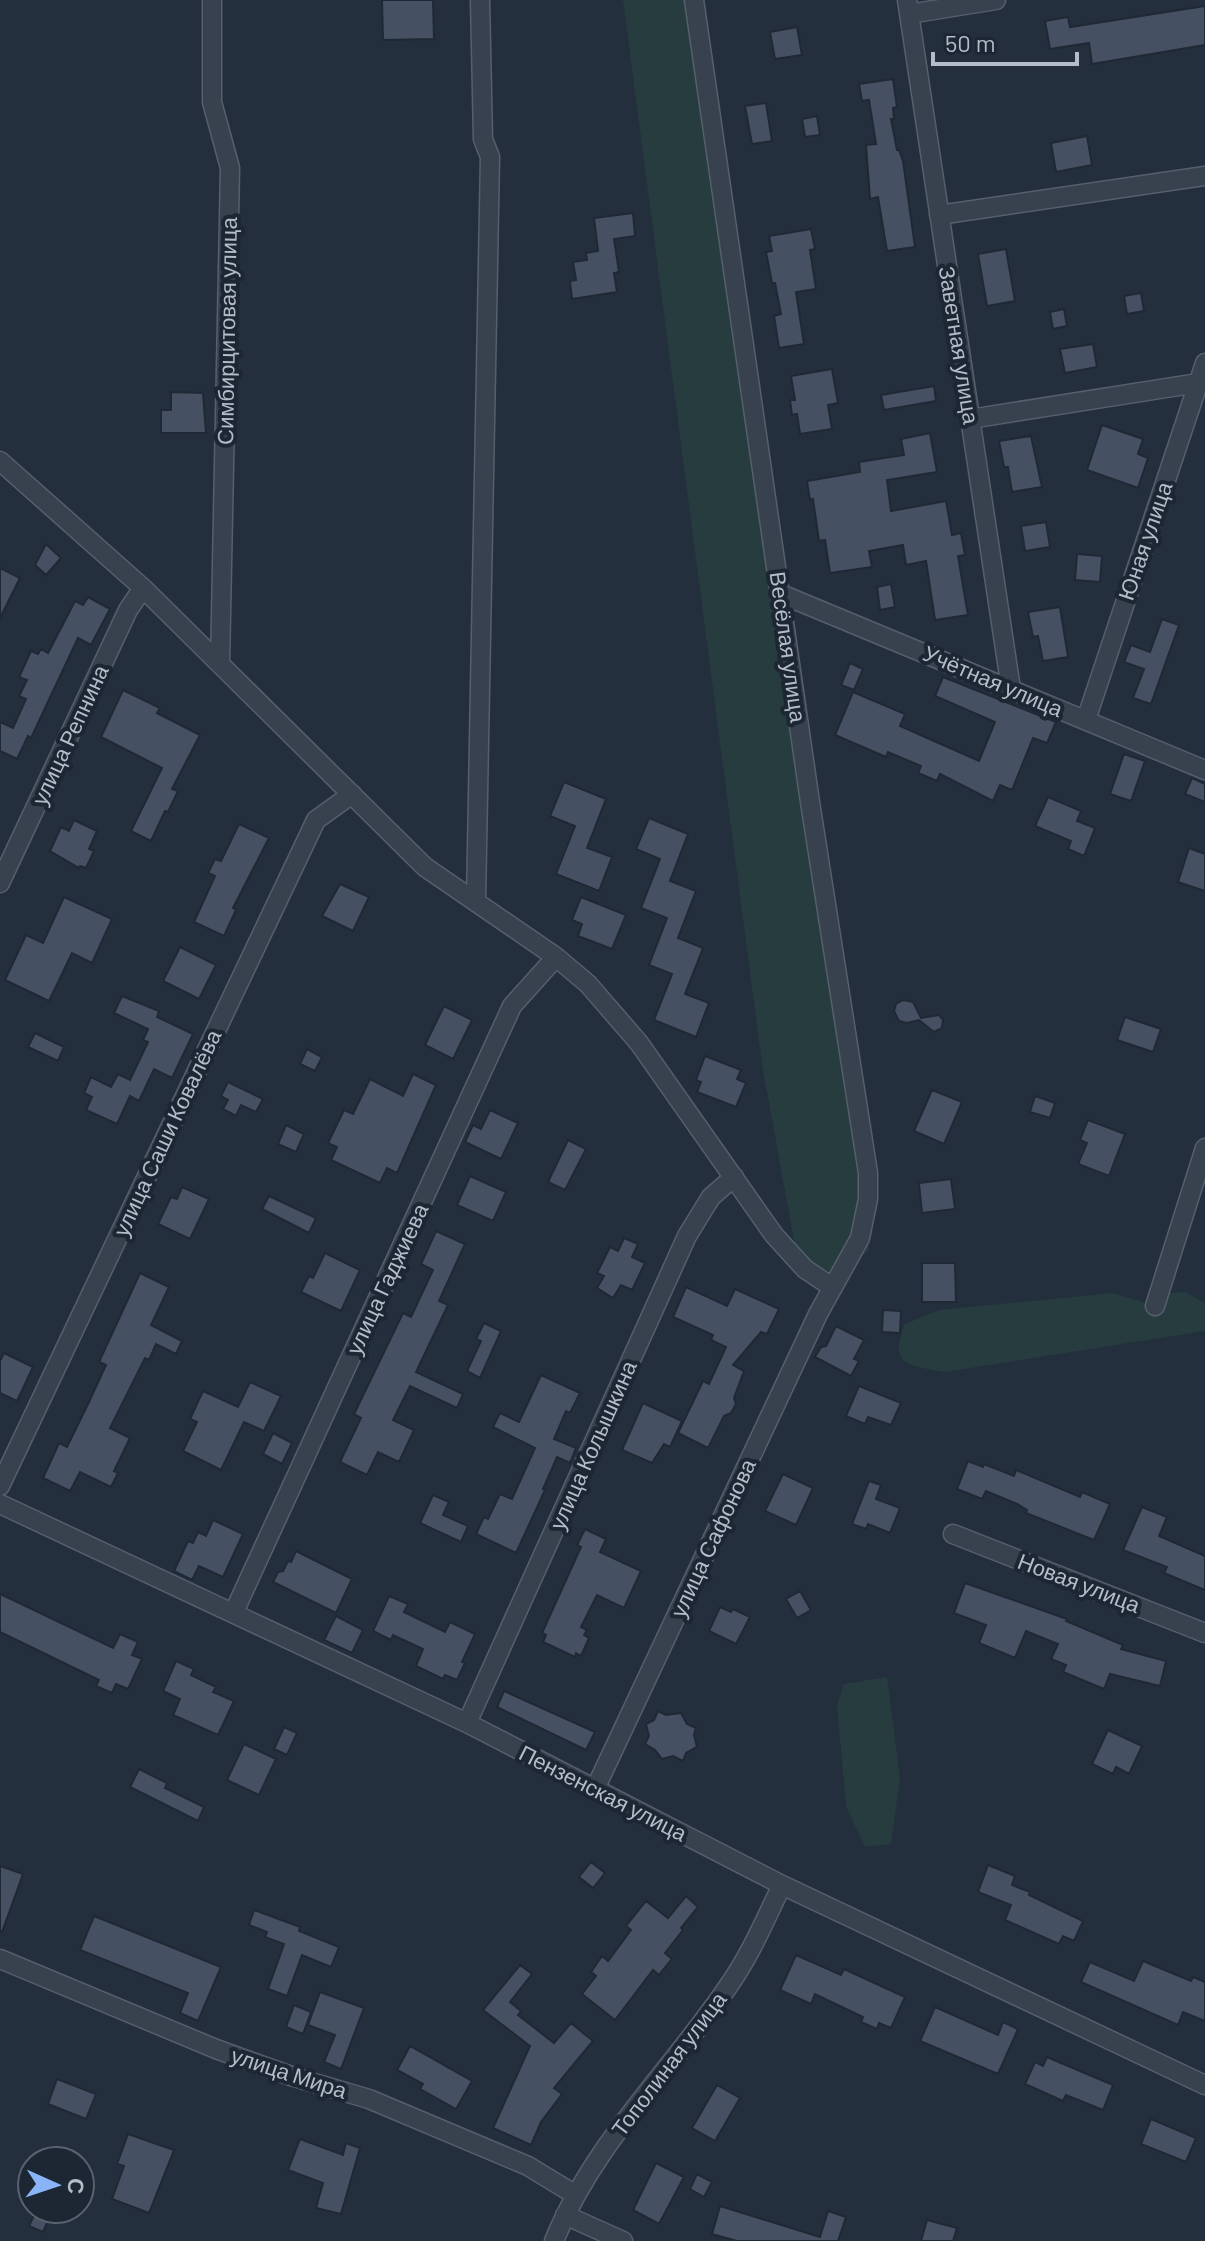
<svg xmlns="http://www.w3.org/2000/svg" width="1205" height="2241" font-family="Barlow,sans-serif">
	<rect width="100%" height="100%" fill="#242f3e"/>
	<!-- green -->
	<path fill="#263c3f" d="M623 0H694L869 1250 839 1276 814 1264 795 1246 762 1064Z
		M1185 1292 1205 1303V1331L945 1372C910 1365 887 1367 905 1324L939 1310 1113 1293 1149 1304 1169 1293Z
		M887 1677 900 1778 891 1844 865 1847 846 1806 837 1705 844 1684Z"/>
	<!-- building -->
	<path fill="#455162" stroke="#1f2835" stroke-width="2" d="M382 0H433L434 39 383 40Z
		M1205 6V45L1092 64 1089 43 1050 49 1045 21 1068 17 1070 27Z
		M797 27 802 55 775 59 770 32Z
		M893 79 897 107 893 108 894 119H891L897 150H899L903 161 915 247 887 251 878 197 870 199 866 145 876 144 869 100 862 101 859 84Z
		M766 103 772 141 752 144 745 106Z
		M817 116 820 135 805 137 802 119Z
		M1087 136 1092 165 1056 172 1051 143Z
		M633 213 635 236 614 239 619 272 614 273 617 292 572 299 570 281 576 280 573 262 587 260 586 253 598 251 594 218Z
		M811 229 815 249 810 250 816 289 796 292 804 344 779 348 774 316 781 314 775 283H772L766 252 772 251 769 236Z
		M1006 249 1015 301 987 306 978 254Z
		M1141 293 1144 311 1127 314 1124 296Z
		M1064 309 1067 326 1053 329 1050 312Z
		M1093 344 1097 367 1065 373 1060 349Z
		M832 369 838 403 828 405 832 429 800 434 797 414 792 415 790 400H795L791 376Z
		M934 386 936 401 884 410 881 395Z
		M171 392 203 393 206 433H161V410H171Z
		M1102 425 1143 439 1138 454 1148 458 1138 488 1087 470Z
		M930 433 937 472 887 480 891 511 946 501 952 535 961 533 965 555 958 556 968 615 935 620 926 561 906 565 903 545 869 551 872 567 830 573 825 540 819 541 813 499 810 500 807 481 860 472 859 462 904 455 901 439Z
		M1031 436 1042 487 1012 492 1008 467H1004L999 441Z
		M1046 522 1050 547 1025 551 1021 526Z
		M46 544 61 558 46 575 35 565Z
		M1077 554 1102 556 1100 582 1075 580Z
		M0 568 20 578 0 618Z
		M891 584 895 607 880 610 877 587Z
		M88 597 110 609 91 645 78 638 31 738 28 736 17 759 0 751V722L13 728 26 699 19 696 27 680 19 677 31 651 38 654 41 649 48 653 75 601 83 605Z
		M1060 607 1068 657 1043 661 1038 636 1033 637 1028 612Z
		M1162 619 1179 625 1151 704 1133 698 1144 669 1124 662 1131 645 1150 652Z
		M850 663 863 669 854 690 841 685Z
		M943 677 1056 722 1047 743 1033 738 1012 790 1000 785 993 801 940 774 937 781 918 773 921 766 888 752 886 757 835 735 853 692 905 714 900 726 979 761 995 722 935 696Z
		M123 690 160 708 157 713 200 735 172 789 178 791 168 812 165 811 151 841 131 831 162 768 101 737Z
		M1124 754 1145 761 1131 801 1110 794Z
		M1192 778 1205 784V802L1185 794Z
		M564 782 606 799 587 848 612 857 599 891 556 874 575 826 550 816Z
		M1048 797 1081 811 1077 821 1095 828 1084 856 1068 849 1071 841 1035 826Z
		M649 818 688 834 670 881 696 891 678 938 703 948 685 994 709 1003 696 1037 654 1020 672 974 649 965 667 918 641 908 660 859 636 849Z
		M74 820 97 831 89 849 94 851 86 868 80 866 79 868 50 851 61 827 69 831Z
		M239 824 269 838 233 908 236 910 224 936 194 922 215 876 208 873 215 859 221 861Z
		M1189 848 1205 854V891L1178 882Z
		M340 884 369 897 353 931 322 916Z
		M64 897 112 919 92 963 72 953 49 1001 5 980 26 935 43 943Z
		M581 897 626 915 612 949 578 936 582 924 572 920Z
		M180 947 216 965 199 999 163 981Z
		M122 996 159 1011 157 1017 193 1034 172 1078 154 1069 139 1101 130 1096 117 1124 86 1110 92 1097 84 1093 91 1077 111 1087 118 1074 130 1080 148 1042 143 1040 148 1029 114 1013Z
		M903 1000 913 1002 921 1018 939 1015 943 1020 942 1028 934 1032 919 1020 907 1023 899 1021 894 1011 896 1004Z
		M444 1006 472 1020 453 1059 425 1045Z
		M1125 1017 1161 1029 1153 1052 1117 1040Z
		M35 1033 64 1047 58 1061 28 1047Z
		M307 1049 322 1057 315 1071 300 1064Z
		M705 1056 741 1070 737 1079 746 1083 736 1107 697 1092 701 1082 696 1080Z
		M413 1074 436 1085 397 1173 387 1168 380 1183 331 1160 337 1147 328 1143 344 1110 353 1114 370 1079 403 1096Z
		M228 1082 263 1099 256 1112 241 1105 236 1116 223 1109 228 1100 221 1096Z
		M932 1090 962 1102 944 1144 914 1131Z
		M1035 1096 1055 1103 1050 1118 1030 1112Z
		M490 1110 518 1123 501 1159 465 1142 473 1125 481 1129Z
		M1088 1120 1125 1134 1109 1176 1078 1164 1087 1143 1080 1140Z
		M286 1125 304 1134 296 1152 278 1144Z
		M568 1140 586 1149 565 1190 548 1182Z
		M470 1176 506 1192 493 1221 457 1205Z
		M951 1179 955 1209 922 1213 919 1183Z
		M182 1187 209 1199 190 1239 158 1224 171 1197 177 1199Z
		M269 1196 316 1218 309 1233 262 1209Z
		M436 1231 465 1244 439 1301 448 1305 416 1372 463 1394 457 1408 410 1386 393 1420 414 1430 399 1462 378 1452 367 1475 340 1462 361 1418 354 1414 403 1313 411 1317 433 1270 421 1264Z
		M624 1238 638 1244 632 1257 645 1263 632 1290 621 1285 613 1298 597 1288 604 1276 597 1273 610 1247 618 1251Z
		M325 1253 360 1270 341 1311 301 1292 309 1276 313 1278Z
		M922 1263H955L956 1302H922Z
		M140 1273 169 1287 151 1325 182 1341 176 1354 156 1344 149 1360 145 1358 110 1428 130 1438 114 1471 118 1473 111 1487 80 1472 70 1491 43 1478 59 1443 67 1447 88 1404 106 1365 99 1362Z
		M686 1287 727 1306 735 1289 779 1309 767 1334 761 1332 733 1365 744 1371 734 1398 736 1404 731 1413 724 1416 708 1448 678 1433 703 1381 709 1384 726 1347 711 1340 713 1335 673 1317Z
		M883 1310 901 1311 900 1333 882 1332Z
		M484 1323 501 1331 480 1378 467 1371 481 1341 476 1339Z
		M836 1326 864 1340 854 1359 859 1361 851 1376 815 1357 821 1347 826 1346Z
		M4 1353 33 1367 17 1401 0 1393V1361Z
		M541 1375 580 1393 570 1413 566 1411 554 1439 576 1448 570 1463 557 1457 543 1489 545 1490 516 1553 476 1534 484 1517 488 1519 500 1494 512 1499 535 1448 493 1427 500 1413 519 1422Z
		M250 1382 281 1396 264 1431 244 1422 221 1470 183 1451 197 1422 190 1419 203 1391 238 1407Z
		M859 1386 901 1403 891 1425 868 1417 865 1424 846 1416Z
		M643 1403 682 1421 670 1447 664 1444 652 1463 622 1450Z
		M273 1433 292 1443 282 1464 263 1454Z
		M968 1461 983 1467 984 1464 1014 1476 1016 1470 1080 1497 1082 1492 1110 1504 1094 1540 1026 1513 1027 1510 1017 1504 986 1491 982 1499 957 1489Z
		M783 1474 813 1488 796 1525 765 1511Z
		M869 1481 881 1485 876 1499 900 1508 890 1533 868 1524 866 1529 852 1524Z
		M433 1495 449 1502 443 1515 468 1526 461 1542 420 1523Z
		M1142 1507 1167 1517 1159 1536 1205 1556V1590L1164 1573 1167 1567 1123 1550Z
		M213 1520 243 1534 223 1577 199 1566 192 1580 174 1571 188 1541 193 1543 198 1532 206 1536Z
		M585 1529 606 1539 600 1552 641 1571 624 1608 597 1595 581 1627 587 1630 584 1635 589 1638 581 1656 576 1653 575 1657 543 1642 546 1635 542 1633 581 1547 577 1545Z
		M296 1551 352 1579 336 1613 273 1582 278 1572 283 1571 288 1561 291 1562Z
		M965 1583 1067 1619 1066 1621 1123 1645 1121 1649 1166 1661 1160 1686 1110 1674 1104 1689 1063 1672 1066 1665 1051 1659 1058 1644 1026 1631 1015 1658 979 1643 986 1625 954 1613Z
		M800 1591 811 1610 797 1618 786 1599Z
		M0 1594 113 1648 120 1634 138 1642 132 1655 142 1659 128 1689 116 1684 112 1693 96 1686 99 1680 0 1632Z
		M389 1596 408 1604 404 1612 445 1632 450 1622 475 1634 462 1662 465 1663 457 1680 445 1675 443 1679 416 1666 423 1649 393 1635 391 1640 373 1631Z
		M720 1607 731 1612 733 1609 750 1617 736 1644 709 1631Z
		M336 1616 363 1630 352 1653 324 1640Z
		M176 1661 194 1669 191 1675 216 1687 213 1692 234 1701 218 1735 173 1715 180 1699 163 1691Z
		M504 1691 595 1732 586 1750 497 1707Z
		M658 1711 666 1715 681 1713 687 1724 696 1728 694 1735 697 1747 686 1753 683 1761 673 1756 662 1759 655 1750 645 1744 649 1736 646 1724 654 1720Z
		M284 1727 297 1733 287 1755 274 1749Z
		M1108 1730 1142 1746 1129 1774 1116 1767 1113 1774 1092 1764Z
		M244 1744 276 1759 259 1795 227 1780Z
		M139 1769 167 1783 165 1788 204 1807 198 1821 130 1787Z
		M591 1862 605 1873 593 1888 579 1877Z
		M988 1865 1015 1876 1012 1885 1030 1892 1029 1895 1083 1921 1074 1941 1063 1936 1059 1944 1005 1920 1011 1905 978 1892Z
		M0 1866 23 1874 2 1932 0 1931Z
		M686 1896 698 1907 681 1928 683 1930 665 1953 672 1959 659 1975 653 1970 615 2020 582 1994 596 1976 591 1972 602 1956 608 1961 631 1930 626 1926 646 1901 668 1918Z
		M254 1910 300 1927 299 1931 339 1947 331 1967 302 1955 287 1996 268 1989 284 1944 265 1937 267 1932 249 1925Z
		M94 1916 221 1967 198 2021 180 2013 188 1993 80 1950Z
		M796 1955 841 1975 844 1969 905 1997 891 2028 879 2023 877 2029 861 2022 863 2017 815 1994 811 2004 780 1990Z
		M1143 1961 1191 1981 1193 1977 1205 1982V2021L1183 2012 1178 2025 1081 1982 1090 1962 1134 1981Z
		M520 1965 532 1974 510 2002 521 2011 518 2015 554 2043 571 2023 593 2041 554 2088 562 2094 541 2122 531 2145 493 2128 530 2046 483 2010Z
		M320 1992 364 2008 341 2069 324 2062 335 2035 308 2025Z
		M294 2005 311 2012 303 2034 286 2027Z
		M935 2007 998 2035 1003 2022 1018 2029 998 2074 920 2041Z
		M410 2046 472 2081 456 2109 420 2089 423 2084 397 2070Z
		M1047 2057 1113 2085 1103 2110 1066 2095 1063 2101 1025 2084 1035 2062 1043 2066Z
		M57 2079 96 2094 86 2119 48 2104Z
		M717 2085 740 2098 715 2141 692 2128Z
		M1151 2119 1196 2138 1186 2162 1141 2144Z
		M128 2134 174 2150 149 2213 112 2199 124 2166 117 2164Z
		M300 2139 343 2155 346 2143 360 2148 341 2214 316 2208 323 2183 288 2170Z
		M656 2163 684 2177 659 2224 633 2210Z
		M697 2174 712 2182 704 2197 690 2189Z
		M720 2206 820 2237 828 2211 846 2217 838 2241H737L712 2234Z
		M37 2209 51 2214 43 2232 29 2226Z
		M927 2220 957 2228 953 2241H921Z"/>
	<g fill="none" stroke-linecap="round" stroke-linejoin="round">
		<defs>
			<path id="street" d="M212 0V102L230 168 220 664
				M907 0 1011 689
				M909 14 996 0
				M939 215 1205 176
				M970 419 1198 383
				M0 461 143 588 425 867 556 957 588 984 639 1043 774 1235 805 1269 832 1287
				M781 594 1205 770
				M1086 720 1205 363
				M0 883 128 610 143 588
				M476 901 490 157 483 139 480 0
				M1155 1306 1205 1148
				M0 1486 316 820 352 794
				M0 1504 467 1723 782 1885 1205 2085
				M953 1534 1205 1633
				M234 1612 512 1006 556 957
				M467 1723 687 1236 711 1197 734 1177
				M595 1789 818 1314 860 1238 868 1199V1173L810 802 694 0
				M0 1959 216 2049 294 2077 369 2099 528 2166 574 2194
				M565 2215 623 2241
				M554 2241C593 2144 669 2073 727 1988 750 1956 765 1920 782 1885"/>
		</defs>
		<!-- street casing -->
		<use href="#street" stroke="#565f6c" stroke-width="21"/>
		<!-- street -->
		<use href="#street" stroke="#38414e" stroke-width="18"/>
	</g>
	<g text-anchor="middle" stroke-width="8" stroke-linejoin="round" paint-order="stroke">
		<!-- street labels -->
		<g font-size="22" fill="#b4bcc9" stroke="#1d2633">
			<text transform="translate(227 331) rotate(-89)" y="8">Симбирцитовая улица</text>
			<text transform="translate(959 345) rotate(81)" y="8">Заветная улица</text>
			<text transform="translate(1145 541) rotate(-71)" y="8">Юная улица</text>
			<text transform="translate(788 647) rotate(82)" y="8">Весёлая улица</text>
			<text transform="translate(993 681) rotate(23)" y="8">Учётная улица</text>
			<text transform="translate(70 735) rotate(-65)" y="8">улица Репнина</text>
			<text transform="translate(167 1133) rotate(-65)" y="8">улица Саши Ковалёва</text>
			<text transform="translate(387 1279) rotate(-65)" y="8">улица Гаджиева</text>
			<text transform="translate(593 1445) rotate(-66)" y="8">улица Колышкина</text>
			<text transform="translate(713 1538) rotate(-65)" y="8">улица Сафонова</text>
			<text transform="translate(1079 1583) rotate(21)" y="8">Новая улица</text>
			<text transform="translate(603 1793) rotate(27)" y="8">Пензенская улица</text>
			<text transform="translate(669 2064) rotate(-53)" y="8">Тополиная улица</text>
			<text transform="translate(289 2073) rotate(18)" y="8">улица Мира</text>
		</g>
	</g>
	<!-- north arrow -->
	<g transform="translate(56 2185) rotate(93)"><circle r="38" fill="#1d2633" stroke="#59626f" stroke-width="2"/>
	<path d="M0-6L14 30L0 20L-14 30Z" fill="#8ab4f8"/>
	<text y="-12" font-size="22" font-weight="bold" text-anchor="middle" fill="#b4bcc9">С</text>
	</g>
	<!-- scale -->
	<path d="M933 52v12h144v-12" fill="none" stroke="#b4bcc9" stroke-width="4"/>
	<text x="945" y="52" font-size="24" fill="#b4bcc9" stroke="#1d2633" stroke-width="6" paint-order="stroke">50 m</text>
</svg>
